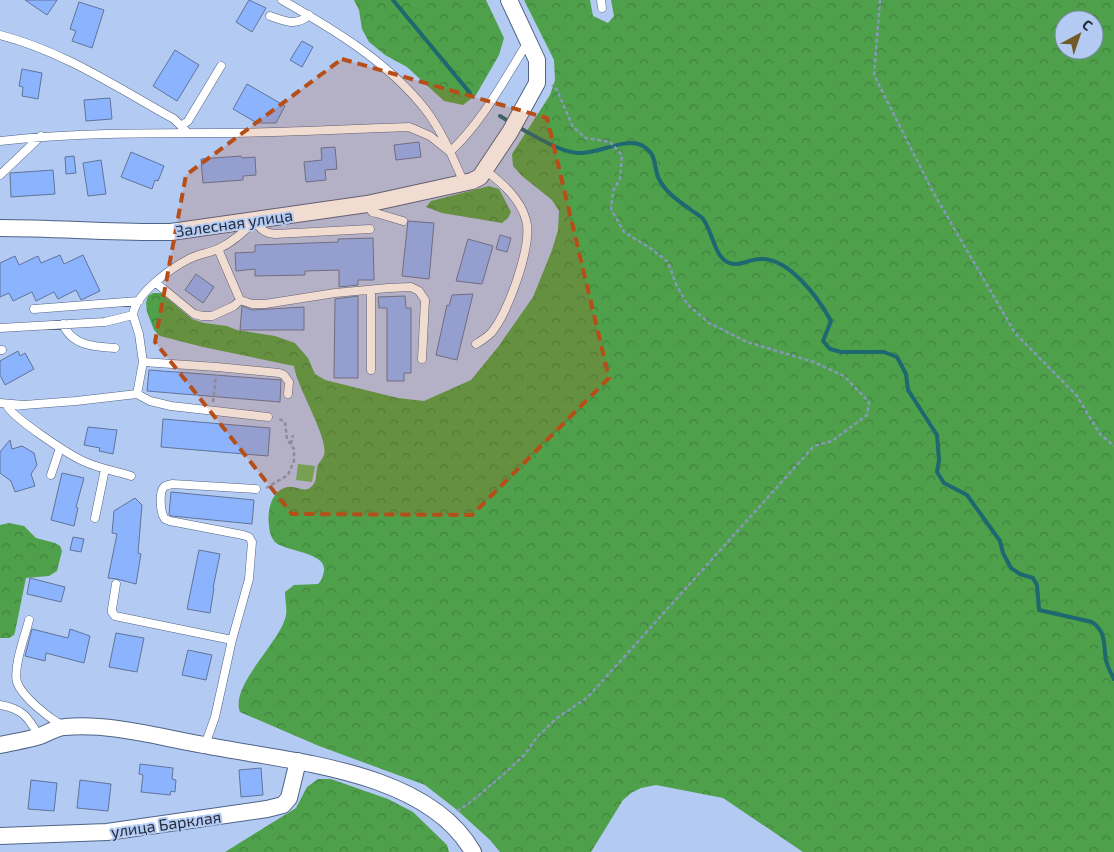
<svg xmlns="http://www.w3.org/2000/svg" width="1114" height="852" font-family="'Exo 2',sans-serif">
	<defs>
		<pattern id="forest-crowns" width="20" height="18" patternUnits="userSpaceOnUse" patternTransform="scale(1.25)"><rect width="20" height="18" fill="#4fa04a"/><path d="M2 6a3 3 0 1 1 6 0M12 15a3 3 0 1 1 6 0" fill="none" stroke="#41833f"/></pattern>
	</defs>
	<rect width="100%" height="100%" fill="#b3caf3"/>
	<!-- grass -->
	<path fill="#67b461" d="M298 464 315 466 312 482 296 480Z"/>
	<!-- forest -->
	<path fill="url(#forest-crowns)" fill-rule="evenodd" d="M354 0H486L504 38 499 55 476 95 463 105 444 101 407 67 385 55 369 42 362 29 359 10Z
		M524 0H590L593 16 608 23 614 16 611 0H1114V852H803L723 798 656 785 641 788 631 793 623 800 591 852H500L490 840 457 810 425 785 319 746 240 712C230 686 277 645 285 619 288 610 285 602 285 592L294 585 318 584C322 580 323 576 324 571 327 552 286 552 275 542 271 538 269 530 269 525 267 511 271 491 287 487 296 485 305 494 312 486 318 481 315 472 318 465 319 462 323 459 324 455 329 438 297 388 294 366L203 347 160 336 154 330 147 312 146 303 148 296 153 293H161L192 319 204 323 227 326 237 330 275 336 295 343 308 358 315 374 325 380 398 398 424 401 471 380 498 347 533 297 552 250 558 230 559 211 552 200 522 176 513 166 512 154 550 95 555 80 554 60ZM1064 20H1094V50H1064Z
		M489 186 499 189 511 212 508 218 502 223 442 213 426 207 431 201Z
		M9 523 24 526 36 538 55 543 60 546 62 551 57 571 49 576 26 578 15 632 14 635 9 638H0V525Z
		M318 779H331L388 799 413 812 447 845 449 852H225L296 808 307 787Z"/>
	<g fill="none" stroke-linecap="round" stroke-linejoin="round">
		<!-- stream -->
		<path stroke="#1d6871" stroke-width="4" d="M393 0 470 93
			M500 116 510 122
			M518 127C535 136 558 151 577 153 598 155 626 136 643 146 658 155 653 167 659 179 666 193 679 201 691 210 695 213 701 216 703 219 712 230 714 255 727 262 738 268 749 259 760 259 789 257 819 299 831 321L823 341 830 349 841 352H884L897 357 906 374 908 390 937 435 939 460 937 472 944 483 967 495 1000 541 1003 553 1011 568 1020 574 1033 578 1037 585 1039 610 1092 622C1107 633 1103 644 1106 660 1107 666 1111 673 1114 679"/>
	</g>
	<!-- building -->
	<path fill="#8bb3fe" stroke="#607499" d="M25 0H57L47 15Z
		M249 0 266 8 252 32 236 22Z
		M79 2 104 10 92 48 72 41 76 31 70 29Z
		M302 41 313 47 302 67 290 60Z
		M175 50 199 65 177 101 153 86Z
		M22 69 42 73 38 99 22 96 23 87 19 86Z
		M247 84 285 106 276 123H257L233 109Z
		M110 98 112 119 86 121 84 100Z
		M419 142 421 157 396 160 394 145Z
		M335 147 337 169 325 170 326 180 306 182 304 162 322 160 321 148Z
		M131 152 164 166 158 181 155 180 152 189 121 177Z
		M74 156 76 173 66 174 65 157Z
		M241 156 242 158 255 157 256 175 243 176V180L203 183 201 159Z
		M101 160 106 194 88 196 83 163Z
		M53 170 55 194 11 197 10 173Z
		M408 221 434 223 429 279 402 276Z
		M500 235 511 238 507 252 496 249Z
		M373 238 374 280H358V285L339 287V270L305 271V275L255 276V269L236 271 235 253 255 252V245L338 242V239Z
		M468 239 493 246 482 284 456 281Z
		M60 255 64 264 83 255 100 291 81 300 76 290 58 299 54 292 36 301 32 292 13 301 9 293 0 297V263L15 256 19 265 38 256 41 263Z
		M196 274 214 287 203 303 185 290Z
		M473 294 457 360 436 355 447 305 449 306 452 295Z
		M358 296V378H334L335 299Z
		M405 296 406 308H411V373H404V381H387V308H379L378 297Z
		M242 306 252 310 304 307V330H240Z
		M18 351 20 356 25 353 34 369 5 385 0 375V361Z
		M149 370 281 380 280 402 147 391Z
		M163 419 270 428 268 456 161 447Z
		M88 427 117 430 113 454 99 451 100 448 84 445Z
		M10 440 12 449 22 446 34 453 37 465 31 474 35 486 15 492 11 481 0 473V452Z
		M62 473 84 478 76 507 78 508 74 526 51 520Z
		M171 492 254 500 252 524 172 516 169 515Z
		M135 498 142 505 138 553 141 554 136 584 117 579 108 578 117 534 112 533 114 511Z
		M73 537 84 539 81 552 70 550Z
		M199 550 220 554 213 588H214L210 613 187 609Z
		M30 578 65 587 61 602 27 594Z
		M32 629 68 638 70 629 90 636 84 663 46 653 45 661 25 656Z
		M116 633 144 638 137 672 109 667Z
		M188 650 212 655 206 680 182 675Z
		M140 764 173 768 172 779 176 780 175 792 171 791 170 795 141 792 143 775 139 774Z
		M261 768 263 795 241 797 239 770Z
		M31 780 57 783 54 811 28 809Z
		M80 780 111 784 108 811 77 808Z"/>
	<g fill="none" stroke-linecap="round" stroke-linejoin="round">
		<defs>
			<path id="service" d="M282 0C333 29 388 62 425 109 442 131 453 158 464 183
				M601 0 602 8
				M270 16C285 21 296 27 309 15
				M0 35C63 51 118 88 174 119L187 132
				M181 126 188 121 221 66
				M0 141C72 133 143 133 216 133 280 133 344 129 409 127L430 136 450 152C483 121 504 80 528 42
				M0 175 41 136
				M367 204 372 212 376 213 403 221
				M218 249 240 300 252 304H265L335 293 388 288 411 287 419 291 425 300 422 359
				M156 283 194 314 202 316H212L234 306 240 300
				M34 309 139 301
				M133 315 139 334 143 362 137 394
				M63 324C72 346 95 347 115 348
				M0 328 105 322 133 315C135 294 171 268 189 259 198 254 209 253 218 249 231 243 246 231 254 220 260 229 264 233 275 234L370 229
				M476 344C481 341 487 337 491 333 508 314 533 244 526 220 520 198 502 183 485 170
				M0 350H2
				M143 362 217 367 279 373 284 375 289 382 288 394
				M371 370V291
				M0 403 24 405 76 401 137 394 150 401 171 406 268 417
				M6 404C11 417 68 454 83 461 97 468 115 471 131 476
				M51 475 60 448
				M95 518 105 469
				M116 584 112 609V612L115 616 232 640 215 717 205 745
				M29 620C25 636 13 667 17 682 22 697 48 717 61 725
				M232 640 249 579 252 542 249 537 243 535 170 521 165 519C160 513 159 492 164 487 166 485 169 485 172 484L256 489
				M0 705C23 709 28 717 39 736"/>
			<path id="minor" d="M0 228C57 228 114 233 171 232L367 204 472 181 480 177 510 132 537 83V60L509 0
				M0 745C13 742 28 740 40 736 48 733 57 727 65 727 112 723 158 737 204 745 288 762 426 769 473 852
				M0 836 107 832 267 809 283 805 289 798 298 761"/>
		</defs>
		<!-- service casing -->
		<use href="#service" stroke="#4f6387" stroke-width="9"/>
		<!-- minor casing -->
		<use href="#minor" stroke="#4f6387" stroke-width="18"/>
		<!-- path -->
		<path stroke="#8698b9" stroke-width="2.5" stroke-dasharray="4 2.5" stroke-linecap="butt" d="M880 0 874 75 933 192 1015 333 1077 396 1100 434 1114 446
			M213 402 216 375
			M291 444 293 435
			M266 488 288 475 294 461V449L287 439 285 422 277 418
			M457 811 468 804 504 774 525 754 537 737 557 718 588 697 814 446 832 441 867 415 869 402 844 376 814 362 747 342 709 323 687 304 676 284 668 262 653 250 624 232 611 209 613 191 620 179 622 155 610 142 586 138 573 127 557 90 552 85"/>
		<!-- service -->
		<use href="#service" stroke="#fff" stroke-width="8"/>
		<!-- minor -->
		<use href="#minor" stroke="#fff" stroke-width="16"/>
	</g>
	<!-- marked area -->
	<path fill="#b74e18" fill-opacity="0.2" stroke="#b74e18" stroke-width="4" stroke-dasharray="10 6" stroke-linejoin="round" d="M342 59 547 118 609 378 472 515 292 514 155 342 186 175Z"/>
	<g text-anchor="middle" stroke-width="4" stroke-linejoin="round" paint-order="stroke">
		<!-- street labels -->
		<g font-size="16" fill="#242c3c" stroke="#b3caf3">
			<text transform="translate(234 223) rotate(-8)" y="6">Залесная улица</text>
			<text transform="translate(166 824) rotate(-8)" y="6">улица Барклая</text>
		</g>
	</g>
	<!-- north arrow -->
	<g transform="translate(1079 35) rotate(40)"><circle r="24" fill="#b3caf3" stroke="#7a8baa"/>
	<path d="M0-4L9 19L0 12L-9 19Z" fill="#71592a"/>
	<text y="-8" font-size="14" font-weight="bold" text-anchor="middle" fill="#242c3c">С</text>
	</g>
</svg>
